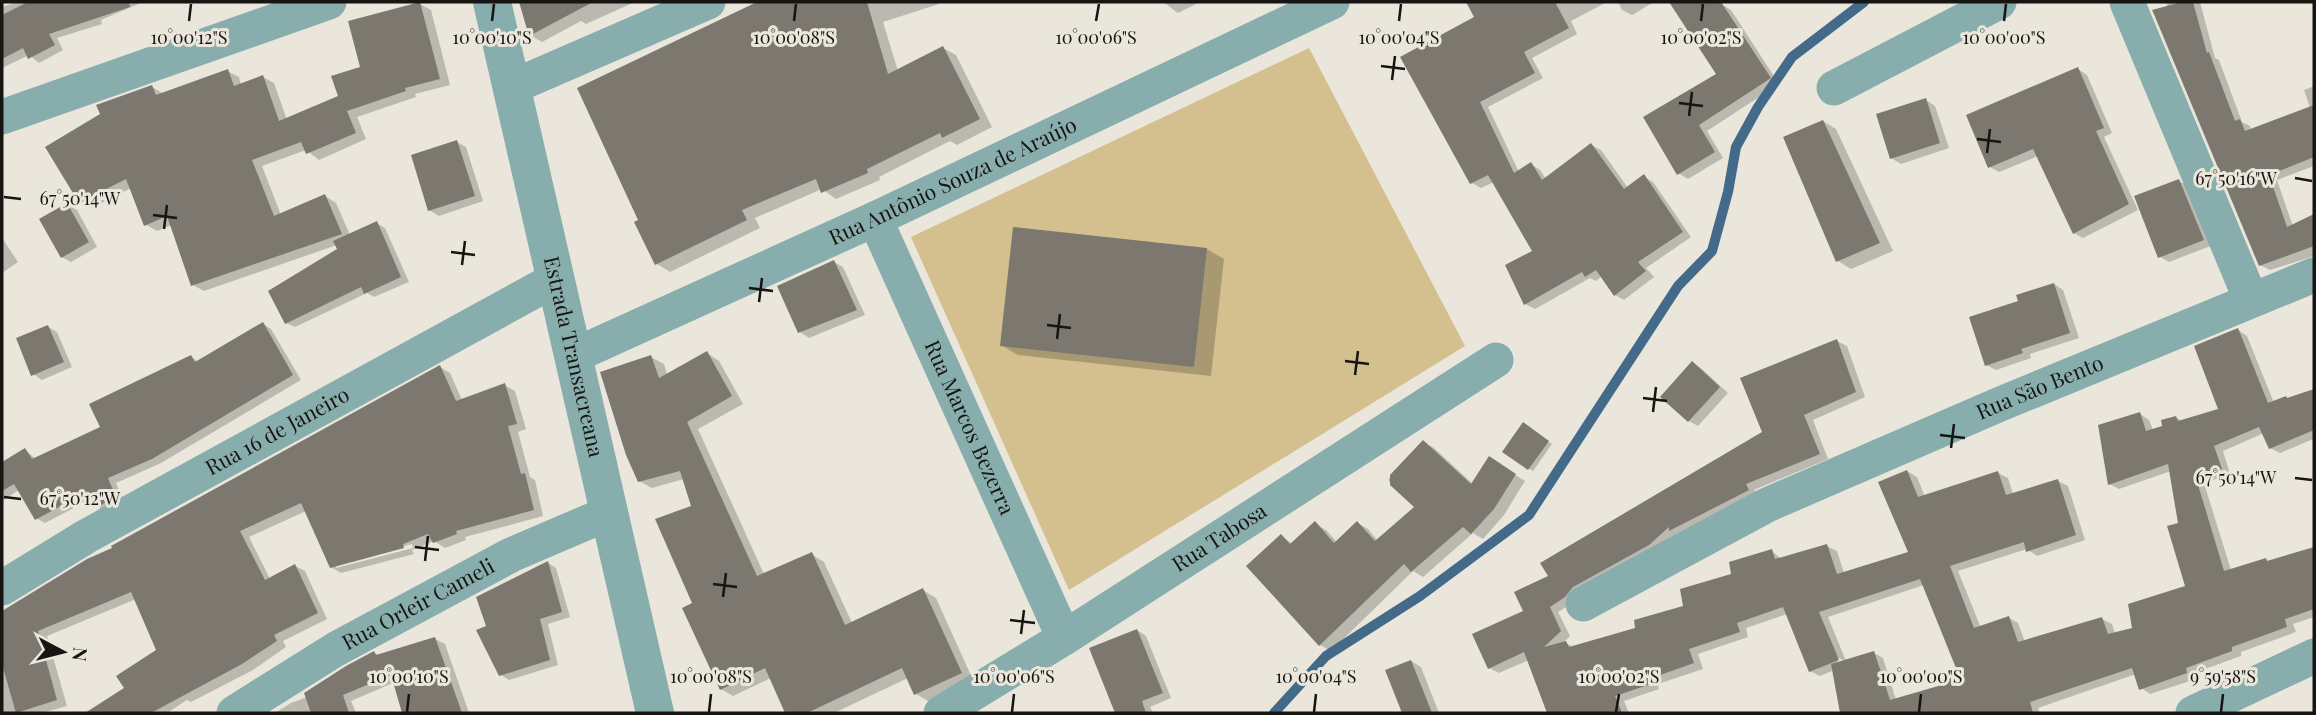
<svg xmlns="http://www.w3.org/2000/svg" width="2316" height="715" font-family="'Playfair Display',serif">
	<rect width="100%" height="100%" fill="#eae6dc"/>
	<!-- green -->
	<path fill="#d4c08f" d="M1309 48 1465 346 1069 590 911 237Z"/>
	<!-- shadow -->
	<path fill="#0003" fill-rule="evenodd" d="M18 2H143L101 20 102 24 57 38 63 50 39 63 29 55 2 68V7Z
		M524 2H635L586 24 581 21 542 42 530 35 521 3Z
		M755 2H938L939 4 883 22 898 71 943 48 956 55 992 127 957 145 950 141 879 177 880 180 836 199 822 189 755 218 760 228 670 272 657 264 756 4Z
		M1163 2H1200L1178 13Z
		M1468 2H1607L1571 21 1577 34 1532 58 1543 78 1488 107 1519 172 1531 164 1540 170 1546 179 1591 145 1601 150 1628 188 1644 177 1653 182 1691 237 1646 268 1654 277 1624 300 1615 295 1602 276 1596 281 1590 278 1535 309 1525 304 1534 251 1494 182 1481 188 1472 183 1476 17Z
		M1618 2H1654L1632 15 1622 10Z
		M2166 2H2200L2215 58 2219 60 2242 122 2250 126 2251 130 2310 108 2304 90 2314 86V166L2277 180 2293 226 2314 216V256L2270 270 2260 265Z
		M420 4 431 10 450 85 415 94 416 97 357 117 366 139 319 160 306 150 262 166 281 215 325 196 336 203 350 235 376 223 385 228 409 282 374 297 367 293 295 327 286 323 339 250 337 245 204 291 193 285 172 225 157 231 145 224 131 188 92 208 81 202 152 87 164 94 227 71 239 77 241 85 263 77 274 83 287 120 340 97 362 68Z
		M1721 4 1731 10 1779 84 1707 131 1723 158 1688 179 1678 173 1719 74Z
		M2078 69 2087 75 2112 133 2104 137 2138 210 2083 238 2074 233 2038 156 1999 172 1990 167Z
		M1926 100 1935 106 1949 148 1901 164 1891 158Z
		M1823 121 1836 129 1893 251 1851 269 1838 261Z
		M457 142 466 147 483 201 439 216 429 210Z
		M2179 181 2188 186 2213 245 2169 262 2160 257Z
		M67 205 77 210 97 247 71 262 62 257Z
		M2 238 18 262 2 273Z
		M1207 249 1224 259 1211 376 1018 355 1001 345Z
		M834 262 843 267 865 315 809 338 800 332Z
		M2054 284 2063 290 2079 338 2030 354 2031 358 1996 370 1986 365 2020 302Z
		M263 324 271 329 301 380 161 463 116 483 124 502 105 512 97 507 93 498 45 523 36 518 19 490 2 501V464L25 450 36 459 103 428 191 357 199 362Z
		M48 327 57 332 72 367 42 380 33 374Z
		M2238 330 2247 336 2274 403 2314 391V444L2313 439 2280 453 2270 448 2264 433 2223 451 2230 474 2204 483 2231 570 2266 560 2270 562 2314 549V617L2293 624 2296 632 2241 652V656L2194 673 2196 679 2150 694 2141 688 2136 674 2038 708 2040 713H1842L1834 670 1820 676 1810 671 1787 614 1746 628 1748 637 1698 654 1703 669 1658 684 1659 689 1624 701 1629 713H1549L1529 660 1499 673 1489 668 1551 577 1764 433 1837 341 1847 346 1865 397 1813 420 1828 459 1754 490 1758 496 1680 535 1677 533 1659 550 1558 612 1570 636 1564 642 1575 648 1637 629 1685 607 1771 551 1782 559 1827 546 1837 551 1844 573 1910 553 1907 471 1917 477 1925 497 1998 473 2008 478 2013 494 2058 481 2068 486 2085 540 2037 556 2027 549 1958 571 1981 628 2009 618 2018 623 2025 642 2102 619 2112 624 2115 634 2134 630 2187 587 2171 471 2119 489 2109 484 2140 414 2149 420 2153 430 2164 427 2176 418 2183 421 2221 410ZM1924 585 1960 674 1947 685 1896 700 1883 658 1874 653 1846 661 1828 617ZM1832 654 1844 661 1840 663 1830 657Z
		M707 353 719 361 743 404 698 429 764 574 811 554 824 562 852 623 923 590 936 598 973 680 928 701 916 694 908 678 834 713H787L771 678 733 696 721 689 694 604 693 508 684 479 652 488 639 481 651 357 664 364 667 375Z
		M1693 363 1702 369 1728 393 1698 426 1689 421Z
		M440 367 450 373 462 400 504 385 515 391 526 429 518 432 530 477 535 480 543 516 465 537 466 540 445 548 434 541 412 550 414 554 341 573 331 567 306 511 249 537 270 579 295 566 305 571 327 619 283 641 286 647 253 670 191 702 187 700 167 713H88L127 689 158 651 136 599 47 636 67 706 42 713H2V613ZM412 544 413 548 336 568V564Z
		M1527 427 1552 444 1533 471 1505 452Z
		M1423 442 1434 448 1473 484 1499 465 1525 481 1504 515 1483 539 1473 533 1423 577 1413 571 1331 651 1320 645 1249 566 1281 536 1293 544 1315 524 1326 530 1337 542 1357 523 1368 529 1378 541 1417 507 1388 480Z
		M548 563 556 568 570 617 548 624 558 665 509 680 501 675 488 627Z
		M1137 630 1146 636 1171 698 1150 707 1153 713H1117L1091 649Z
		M435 639 445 644 469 713H404L395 682 351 701 356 713H275L291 703 307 697 374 653 380 656Z
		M1411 661 1421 667 1439 713H1404L1387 671Z"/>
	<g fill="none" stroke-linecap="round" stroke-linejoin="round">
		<!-- stream -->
		<path stroke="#446a8a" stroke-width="10" d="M1274 713 1326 656 1420 596 1529 515 1678 286 1712 251 1728 192 1736 147 1758 107 1792 57 1864 2"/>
	</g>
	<!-- building -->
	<path fill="#7c786f" d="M28 2H129L130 7 49 34 55 45 28 59 23 48 2 59V15Z
		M420 2 440 79 405 88 406 91 347 111 356 133 306 154 301 142 252 160 274 216 325 194 342 234 191 286 167 216 144 226 126 179 79 203 45 147 100 114 96 105 152 85 156 95 228 69 234 86 263 75 279 121 338 96 331 76 360 67 348 21Z
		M519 2H593L529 36Z
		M757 2H867L888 74 943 46 980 119 942 138 940 133 867 169 868 173 821 193 816 179 742 210 747 220 655 265 634 222 638 220 577 88Z
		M1466 2H1555L1569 28 1524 52 1535 73 1480 102 1514 173 1531 162 1542 180 1591 143 1624 189 1644 174 1683 232 1638 262 1646 271 1614 296 1596 270 1585 277 1582 272 1524 305 1505 265 1532 251 1488 175 1470 184 1400 57 1474 17Z
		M1669 2H1721L1771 78 1699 125 1715 152 1677 175 1643 117 1716 74Z
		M2182 2H2193L2207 53 2209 52 2235 121 2240 119 2245 131 2314 105V157L2269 175 2287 227 2314 214V246L2259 266 2153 12 2152 10Z
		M2078 67 2104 128 2096 131 2129 204 2073 234 2033 149 1988 168 1966 115Z
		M1926 98 1940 143 1890 159 1876 114Z
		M1823 120 1880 243 1836 262 1783 137Z
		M457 140 475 196 428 211 411 155Z
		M2179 179 2204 240 2158 258 2134 196Z
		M67 203 89 242 61 258 39 219Z
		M377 221 401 277 364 294 361 287 285 324 268 291 337 249 333 241Z
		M1013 227 1207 248 1194 367 1000 346Z
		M834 260 857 310 798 333 777 286Z
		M2054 283 2070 333 2021 349 2023 353 1985 366 1969 317 2018 301 2016 295Z
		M263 322 293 375 152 459 108 478 116 497 95 508 88 491 35 520 14 484 2 491V462L25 448 32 459 100 427 89 404 191 355 195 362Z
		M48 325 64 362 31 376 16 338Z
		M2238 328 2268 403 2286 396 2287 398 2314 389V430L2269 449 2259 427 2214 446 2222 469 2196 478 2224 571 2266 558 2267 561 2314 547V609L2285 619 2287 627 2232 647V651L2186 668 2187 673 2139 690 2132 668 2030 702 2033 713H1840L1831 664 1874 651 1890 700 1945 684 1943 679 1958 673 1920 579 1819 612 1839 660 1809 672 1783 607 1737 623 1740 632 1689 649 1694 663 1649 679 1651 684 1615 696 1622 713H1547L1524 652 1488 669 1472 634 1523 611 1514 592 1548 576 1540 563 1762 432 1740 378 1837 339 1856 392 1804 415 1820 454 1746 484 1749 490 1669 531V527L1649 545 1573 587 1565 597 1550 607 1561 631 1544 647 1566 641 1569 647 1635 628 1634 620 1683 606 1680 589 1731 574 1729 562 1772 549 1775 559 1827 544 1837 574 1908 552 1878 482 1907 470 1918 497 1998 471 2006 495 2058 479 2076 535 2026 552 2024 542 1950 566 1974 628 2009 616 2018 642 2102 617 2108 634 2132 628 2128 604 2185 586 2167 526 2178 523 2168 464 2108 485 2098 425 2140 412 2146 431 2162 426 2161 420 2176 416 2178 421 2218 409 2194 346Z
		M707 351 732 396 687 422 757 576 812 552 845 625 923 588 962 673 914 695 902 668 807 713H785L765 668 720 690 682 608 692 603 655 519 691 506 680 471 638 482 626 455 600 372 651 355 659 378Z
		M1692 361 1720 387 1688 422 1660 397Z
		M440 365 456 401 505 383 517 424 508 426 521 474 525 473 534 510 456 531 457 534 433 543 428 534 403 544 404 548 330 568 301 503 240 531 265 580 295 564 318 613 274 635 277 641 242 664 151 713H85L124 688 116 676 156 650 131 592 38 631 57 700 16 713 2 664V611L87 559 112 548 111 546Z
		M1523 422 1549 441 1528 470 1502 452Z
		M1423 440 1471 484 1489 456 1516 474 1494 509 1471 534 1463 527 1411 572 1404 564 1319 646 1246 566 1281 534 1290 544 1315 521 1334 543 1357 521 1375 541 1414 507 1390 485V475Z
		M548 561 562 612 540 619 550 660 499 676 476 630 486 626 476 597Z
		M1137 629 1163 693 1142 701 1146 713H1115L1089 648Z
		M435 637 462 713H402L391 675 343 695 349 713H311L304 693 346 666 374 651 376 655Z
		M1411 660 1432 713H1402L1385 670Z"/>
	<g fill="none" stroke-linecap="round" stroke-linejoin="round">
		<!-- minor -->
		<g stroke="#87aead" stroke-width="35">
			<path d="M2127 2 2251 300"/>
			<path d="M512 87 708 2"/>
			<path d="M1834 88 1999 2"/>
			<path d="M2 117 329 2"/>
			<path id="s1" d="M875 219 1064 638"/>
			<path id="s2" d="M573 356 875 219 1332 2"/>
			<path id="s3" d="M2 588 87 536 556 279"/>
			<path id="s4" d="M1583 604 1767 505 1998 405 2314 275"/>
			<path id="s5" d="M234 713 336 649 511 555 609 513"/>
			<path id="s6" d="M941 713 1064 638 1496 360"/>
			<path d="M2193 713 2314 656"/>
		</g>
		<!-- tertiary -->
		<path stroke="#87aead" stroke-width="38" id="s7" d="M492 2 655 713"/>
	</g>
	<!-- ticks -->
	<path fill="none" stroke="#171512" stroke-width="2.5" d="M189 21 191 4M492 21 494 4M794 21 796 4M1096 21 1099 4M1399 21 1401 4M1701 21 1703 4M2004 21 2006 4M1381 66 1405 69M1392 80 1395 56M1679 103 1703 106M1689 116 1692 92M1977 139 2001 142M1987 153 1990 129M2295 178 2312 181M4 197 21 199M153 215 177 218M164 229 167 205M451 252 475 255M462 265 465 241M749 288 773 291M759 302 762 278M1047 325 1071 328M1057 339 1060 314M1345 361 1369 364M1355 375 1358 351M1643 398 1667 401M1653 412 1656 387M1940 435 1965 438M1951 448 1954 424M2295 478 2312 480M4 497 21 499M415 547 439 550M425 561 428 536M713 584 737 587M723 597 726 573M1010 620 1035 623M1021 634 1024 610M407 712 409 694M709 712 711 694M1012 712 1014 694M1314 712 1316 694M1616 712 1619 694M1919 712 1921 694M2221 712 2223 694"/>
	<g text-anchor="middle" stroke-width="6" stroke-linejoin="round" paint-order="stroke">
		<!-- street labels -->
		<g font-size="21" fill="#171512" stroke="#eae6dc">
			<text dy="7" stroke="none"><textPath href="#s2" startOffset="418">Rua Antônio Souza de Araújo</textPath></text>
			<text dy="7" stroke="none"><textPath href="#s7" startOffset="364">Estrada Transacreana</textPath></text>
			<text dy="7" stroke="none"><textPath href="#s4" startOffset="506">Rua São Bento</textPath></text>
			<text dy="7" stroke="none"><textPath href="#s1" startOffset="229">Rua Marcos Bezerra</textPath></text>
			<text dy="7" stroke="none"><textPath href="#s3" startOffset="317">Rua 16 de Janeiro</textPath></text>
			<text dy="7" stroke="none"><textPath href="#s6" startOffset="329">Rua Tabosa</textPath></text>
			<text dy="7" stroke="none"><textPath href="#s5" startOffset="214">Rua Orleir Cameli</textPath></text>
		</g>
	</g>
	<g font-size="18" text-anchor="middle" fill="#171512" stroke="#eae6dc" stroke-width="6" stroke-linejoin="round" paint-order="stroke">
		<text x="189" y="44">10°00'12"S</text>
		<text x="492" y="44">10°00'10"S</text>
		<text x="794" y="44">10°00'08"S</text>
		<text x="1096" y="44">10°00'06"S</text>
		<text x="1399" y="44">10°00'04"S</text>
		<text x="1701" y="44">10°00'02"S</text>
		<text x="2004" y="44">10°00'00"S</text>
		<text x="2236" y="185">67°50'16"W</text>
		<text x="80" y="205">67°50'14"W</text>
		<text x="2236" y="484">67°50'14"W</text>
		<text x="80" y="505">67°50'12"W</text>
		<text x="409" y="683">10°00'10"S</text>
		<text x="711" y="683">10°00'08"S</text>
		<text x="1014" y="683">10°00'06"S</text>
		<text x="1316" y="683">10°00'04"S</text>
		<text x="1619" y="683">10°00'02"S</text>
		<text x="1921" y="683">10°00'00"S</text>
		<text x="2223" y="683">9°59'58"S</text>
	</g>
	<!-- border -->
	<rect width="2316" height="715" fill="none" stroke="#171512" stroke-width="7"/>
	<!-- north arrow -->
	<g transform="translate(63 652) rotate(97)" stroke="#eae6dc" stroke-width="5" paint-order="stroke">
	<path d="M0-5L12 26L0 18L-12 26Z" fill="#171512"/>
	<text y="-10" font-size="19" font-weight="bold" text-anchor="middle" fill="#171512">N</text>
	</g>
</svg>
